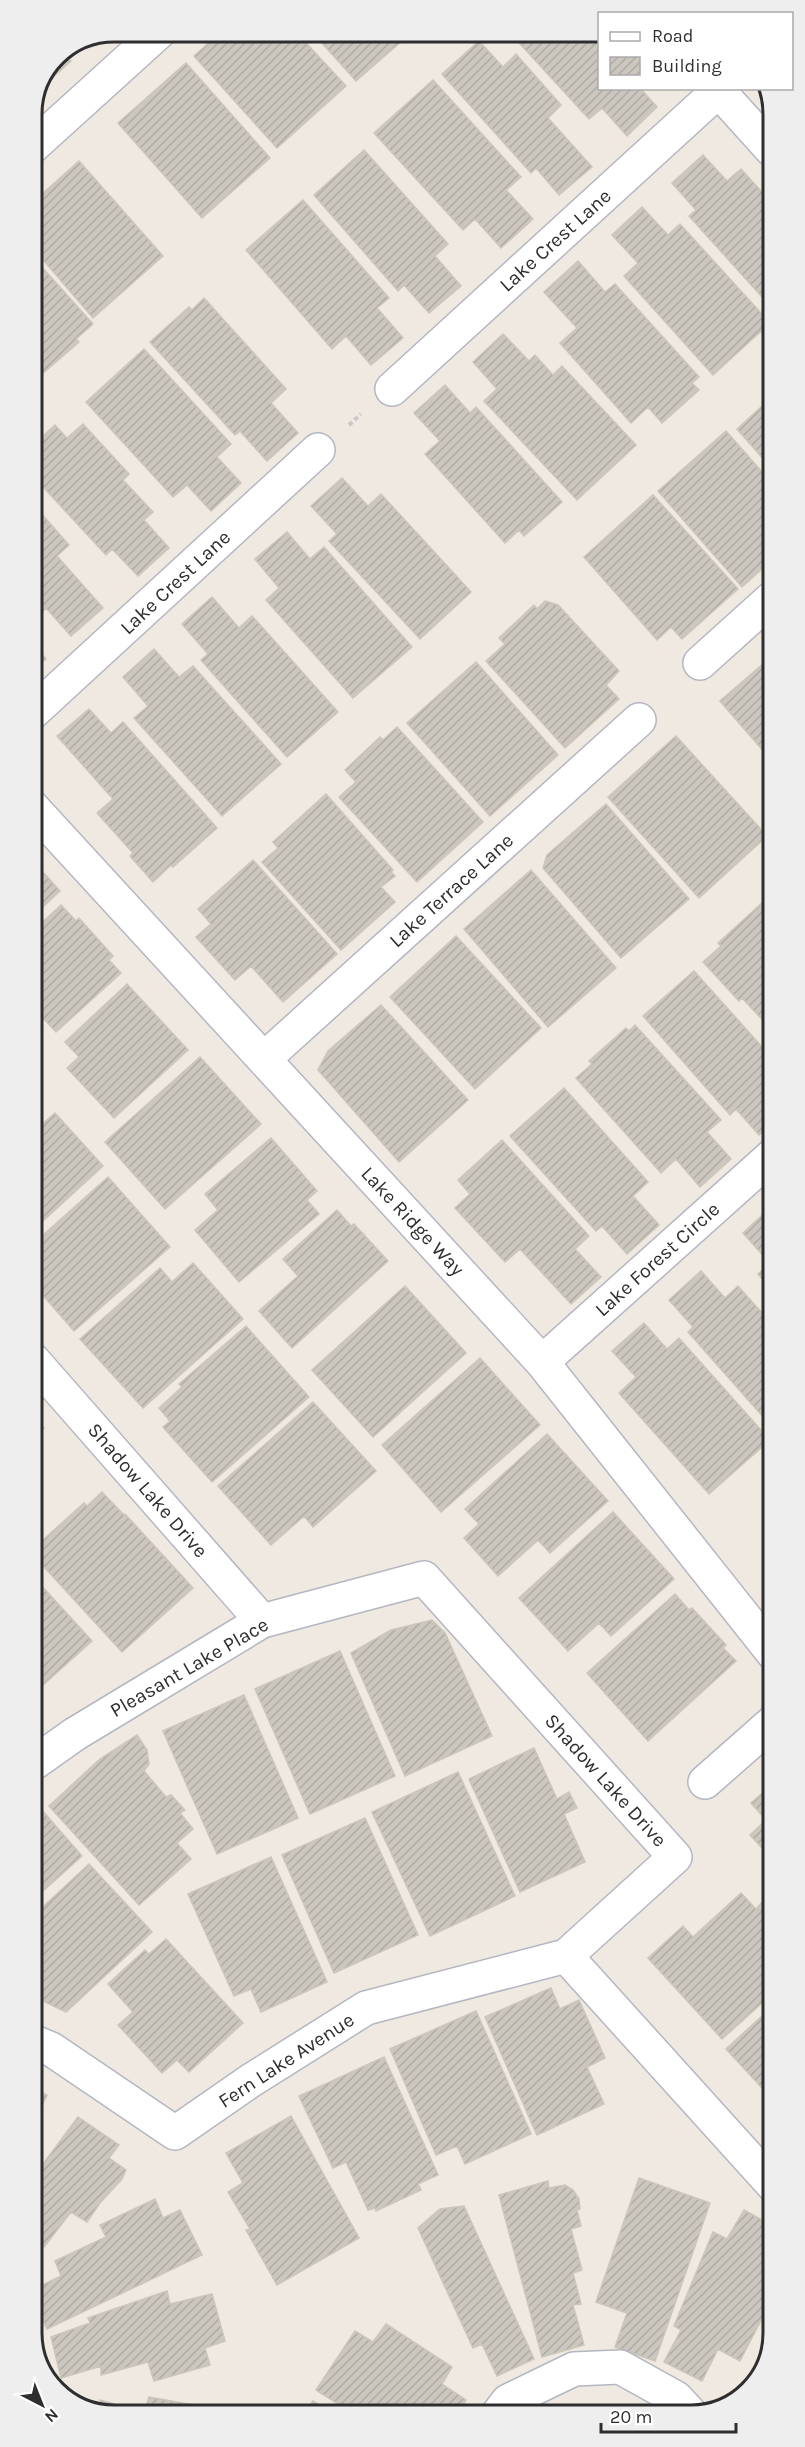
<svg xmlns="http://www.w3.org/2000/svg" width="805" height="2447" font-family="Karla,sans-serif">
	<defs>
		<pattern id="building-hatch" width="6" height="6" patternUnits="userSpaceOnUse" patternTransform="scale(1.5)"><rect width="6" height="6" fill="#cbc7bf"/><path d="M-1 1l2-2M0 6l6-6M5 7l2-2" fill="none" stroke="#afaba4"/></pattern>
	</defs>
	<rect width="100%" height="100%" fill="#efe9e1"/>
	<!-- building -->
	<path fill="url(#building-hatch)" stroke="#cbc5ba" stroke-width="1.5" d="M221 32H296L346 86 277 148 194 56Z
		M312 32H412L356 81Z
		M509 32H600V88H640L657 107 627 136 602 108 589 119Z
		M479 41 503 67 516 54 561 105 548 118 592 167 559 195 536 168 531 173 442 74Z
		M84 44 86 45 69 59 71 61 41 88 56 55Z
		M186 63 270 158 202 218 118 123Z
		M433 80 521 177 506 190 533 219 501 248 475 219 463 230 374 133Z
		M364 150 448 244 435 256 461 286 429 313 404 285 398 291 314 195Z
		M703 155 727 181 741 169 771 202V307L689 216 696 210 672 183Z
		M79 161 163 256 93 318 32 247V203Z
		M303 200 389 298 377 308 403 338 371 365 346 336 332 349 246 250Z
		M642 207 668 235 680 224 770 323 713 375 624 276 638 263 612 235Z
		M32 256 93 324 76 339 79 342 42 374 40 372 32 379Z
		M578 261 605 292 615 284 699 377 692 383 699 390 662 423 648 407 631 423 560 343 577 328 544 292Z
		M204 298 286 389 271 403 298 433 267 461 240 431 235 435 150 342 189 307 192 310Z
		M503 334 529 361 535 355 553 375 562 366 636 445 577 500 484 401 497 389 473 362Z
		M144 349 231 444 217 457 241 483 211 511 187 485 173 497 86 402Z
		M445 385 470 413 476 407 562 502 524 536 519 530 505 543 425 454 440 441 414 413Z
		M771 398V468L737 429Z
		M83 424 129 474 123 480 153 512 144 520 169 548 138 576 112 549 106 555 32 475V446L55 425 67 438Z
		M726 431 771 482V561L742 587 658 491Z
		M342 478 368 506 381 494 471 592 420 639 329 541 337 534 311 506Z
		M653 495 738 589 682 639 671 627 657 640 584 557Z
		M32 503 69 545 57 556 103 608 71 636 46 608 40 614 32 605Z
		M287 532 310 559 324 547 412 647 353 698 266 600 279 588 255 559Z
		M212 597 239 628 252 616 338 712 287 757 201 660 208 654 182 624Z
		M545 601 558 605 619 671 606 685 619 699 565 748 486 661 505 644 499 638 534 605 537 609Z
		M32 643 46 659 32 671Z
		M154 649 179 677 193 666 281 764 222 816 134 718 148 706 123 677Z
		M771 657 772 761 720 701Z
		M476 662 558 755 490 816 407 723Z
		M89 709 111 733 123 722 217 828 173 867 171 865 153 882 130 856 133 853 97 813 113 799 57 736Z
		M397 727 483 822 417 882 339 797 356 782 345 770 380 737 383 740Z
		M676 736 767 836 699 898 608 797Z
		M326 794 393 870 391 872 395 876 381 887 395 902 341 950 262 862 278 848 273 842Z
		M606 804 689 899 621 958 543 868 547 855Z
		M253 860 337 954 283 1002 251 966 235 980 196 937 211 924 198 909Z
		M33 861 60 891 33 916Z
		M531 870 616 968 548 1027 464 929Z
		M762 903 772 913V1030L742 998 739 1001 703 962 721 946 718 943Z
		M61 905 76 921 79 918 113 956 109 960 121 973 56 1032 44 1019 33 1029V931Z
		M456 936 541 1028 475 1089 390 997Z
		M694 971 772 1058V1075L766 1080 772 1087V1123L759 1135 736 1109 730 1115 643 1016Z
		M127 984 188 1050 114 1118 67 1068 79 1057 65 1042Z
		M381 1005 468 1100 399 1162 318 1070 328 1051Z
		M635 1025 721 1120 707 1132 731 1159 700 1187 676 1159 661 1173 576 1078 592 1064 589 1061 626 1028 629 1031Z
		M200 1057 261 1124 165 1209 105 1142Z
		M564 1088 648 1182 633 1196 659 1225 627 1254 602 1226 596 1231 510 1136Z
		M55 1113 103 1166 33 1230V1132Z
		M271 1138 317 1191 307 1200 319 1214 239 1282 195 1230 218 1210 205 1194Z
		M502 1140 589 1236 575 1249 601 1277 571 1304 520 1249 505 1262 455 1208 470 1194 458 1180Z
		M108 1177 170 1247 74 1331 33 1284V1244Z
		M772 1206V1290L758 1274 770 1263 743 1233Z
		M337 1210 351 1226 354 1224 388 1261 292 1348 259 1311 298 1276 283 1259Z
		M193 1263 243 1319 143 1408 80 1339 160 1268 172 1282Z
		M701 1271 725 1298 738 1286 772 1324V1427L688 1332 693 1327 669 1300Z
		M405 1286 466 1353 373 1437 312 1370Z
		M644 1323 667 1349 679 1338 770 1440 709 1494 619 1393 636 1377 612 1351Z
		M246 1326 309 1397 212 1482 163 1427 170 1421 159 1408 182 1387 179 1384Z
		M480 1358 540 1425 441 1512 382 1445Z
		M313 1402 376 1471 313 1527 304 1516 271 1545 218 1486Z
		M33 1416 44 1428 33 1438Z
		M547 1434 608 1501 550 1553 538 1540 498 1576 464 1538 479 1524 465 1509Z
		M102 1492 124 1515 125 1514 193 1588 122 1652 33 1555V1549L84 1503 87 1506Z
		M613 1512 674 1579 611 1636 599 1623 568 1651 519 1598Z
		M33 1570 43 1581 40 1584 92 1641 33 1694Z
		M675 1594 689 1610 692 1608 726 1645 723 1648 736 1661 648 1741 587 1673Z
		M432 1620 445 1633 492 1736 405 1776 351 1653 391 1630Z
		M340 1651 395 1776 310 1814 255 1689Z
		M244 1695 298 1818 217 1854 163 1731Z
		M137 1735 147 1750 149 1764 144 1771 166 1797 171 1795 185 1810 180 1813 193 1829 177 1843 191 1859 139 1905 49 1806 100 1759Z
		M534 1748 557 1799 569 1792 577 1808 564 1814 585 1862 520 1892 469 1779Z
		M458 1772 515 1896 430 1936 372 1812Z
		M773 1784V1860L750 1835 766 1820 751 1803Z
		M34 1801 82 1856 34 1899Z
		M365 1818 418 1935 334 1973 282 1855Z
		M271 1857 327 1982 261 2012 251 1989 234 1996 188 1894Z
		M89 1864 152 1932 66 2012 45 2002 34 1991V1915Z
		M741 1893 756 1909 764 1900 773 1909V1993L722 2039 648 1958 683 1926 693 1937Z
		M166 1939 243 2023 189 2072 177 2060 162 2073 118 2025 133 2012 108 1984 145 1950 149 1954Z
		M551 1988 560 2009 579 2000 605 2058 587 2067 604 2104 537 2135 485 2017Z
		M773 2006V2100L726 2049Z
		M476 2011 531 2134 465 2164 457 2146 436 2155 390 2049Z
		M384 2057 438 2175 418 2184 421 2190 376 2211 375 2208 368 2210 346 2162 333 2168 299 2096Z
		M34 2089 47 2095 34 2122Z
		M291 2116 359 2238 277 2285 246 2230 250 2229 228 2192 243 2183 226 2153Z
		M78 2117 119 2145 109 2158 126 2170 122 2179 100 2203 87 2222 71 2212 44 2247 36 2243 34 2246V2176Z
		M639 2178 710 2203 655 2361 615 2347 627 2313 596 2302Z
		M548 2181 549 2188 565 2185 573 2190 579 2199 580 2209 577 2210 581 2226 571 2229 582 2270 573 2273 581 2304 573 2305 584 2345 542 2357 499 2195Z
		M155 2199 163 2218 180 2210 202 2255 47 2329 34 2302V2289L61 2276 55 2261 106 2237 100 2225Z
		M464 2206 534 2359 497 2376 482 2344 473 2348 418 2228 440 2209Z
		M744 2210 773 2226V2297L740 2361 718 2349 702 2381 664 2362 681 2330 674 2326 713 2232 727 2239Z
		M167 2291 170 2304 212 2294 225 2341 205 2348 210 2365 154 2381 148 2362 101 2375V2366L61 2378 51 2337 90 2323 88 2318Z
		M386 2324 452 2367 442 2384 466 2400 457 2414H354L316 2390 355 2331 373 2342Z
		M149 2397 211 2408 210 2415H108L82 2404 99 2409 100 2400 144 2412Z
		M313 2401 334 2414H303Z"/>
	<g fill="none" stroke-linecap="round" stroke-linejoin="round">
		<defs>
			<path id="minor" d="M716 88 771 149
				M32 147 159 32
				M392 389 718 91
				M700 663 771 599
				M32 713 318 450
				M32 807 542 1362 773 1653
				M264 1059 639 720
				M33 1360 262 1621
				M542 1362 772 1156
				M34 1763 75 1734 262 1621 424 1578 675 1857 566 1956 366 2008 250 2081 175 2133 51 2049 34 2042
				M705 1782 773 1722
				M566 1956 773 2185
				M498 2414 508 2401 574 2369 620 2367 676 2398 690 2413"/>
		</defs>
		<!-- minor casing -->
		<use href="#minor" stroke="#b4b7c1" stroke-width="36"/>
		<!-- path -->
		<path stroke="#c9c9c9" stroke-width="4" stroke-dasharray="4.5 3" stroke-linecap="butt" d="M349 425 361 414"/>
		<!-- minor -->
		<use href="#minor" stroke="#fff" stroke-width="33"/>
	</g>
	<g text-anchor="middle" stroke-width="4.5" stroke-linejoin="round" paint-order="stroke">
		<!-- street labels -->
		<g font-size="20" fill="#2e2e2e" stroke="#fff">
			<text transform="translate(555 240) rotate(-42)" y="7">Lake Crest Lane</text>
			<text transform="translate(175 582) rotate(-43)" y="7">Lake Crest Lane</text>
			<text transform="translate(451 890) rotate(-42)" y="7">Lake Terrace Lane</text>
			<text transform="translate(413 1221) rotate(47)" y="7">Lake Ridge Way</text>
			<text transform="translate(657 1259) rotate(-42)" y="7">Lake Forest Circle</text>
			<text transform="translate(148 1490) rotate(49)" y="7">Shadow Lake Drive</text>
			<text transform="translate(189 1667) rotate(-30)" y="7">Pleasant Lake Place</text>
			<text transform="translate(606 1780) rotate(48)" y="7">Shadow Lake Drive</text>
			<text transform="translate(286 2060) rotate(-33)" y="7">Fern Lake Avenue</text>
		</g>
	</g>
	<!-- crop -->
	<path d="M0 0H805V2447H0ZM114 42H691A72 72 0 0 1 763 114V2333A72 72 0 0 1 691 2405H114A72 72 0 0 1 42 2333V114A72 72 0 0 1 114 42Z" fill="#eee" fill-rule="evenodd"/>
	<path fill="none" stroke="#2e2e2e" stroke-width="3" d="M114 42H691A72 72 0 0 1 763 114V2333A72 72 0 0 1 691 2405H114A72 72 0 0 1 42 2333V114A72 72 0 0 1 114 42Z"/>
	<!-- legend -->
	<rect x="598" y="12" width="195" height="78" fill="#ffffff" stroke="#ababab" stroke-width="1.5"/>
	<rect x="610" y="32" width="30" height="9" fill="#ffffff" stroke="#ababab" stroke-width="1.5"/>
	<text x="652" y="42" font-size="18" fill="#2e2e2e">Road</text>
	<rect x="610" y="57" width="30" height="18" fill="url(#building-hatch)" stroke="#ababab" stroke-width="1.5"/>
	<text x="652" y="72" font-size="18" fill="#2e2e2e">Building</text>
	<!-- north arrow -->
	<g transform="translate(42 2405) rotate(138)" stroke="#ffffff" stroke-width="4.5" paint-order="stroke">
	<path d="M0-4.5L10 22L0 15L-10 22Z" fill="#2e2e2e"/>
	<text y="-9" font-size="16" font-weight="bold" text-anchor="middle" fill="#2e2e2e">N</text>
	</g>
	<!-- scale -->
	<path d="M601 2423v9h135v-9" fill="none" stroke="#2e2e2e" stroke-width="3"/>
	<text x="610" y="2423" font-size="18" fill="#2e2e2e" stroke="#ffffff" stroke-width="4.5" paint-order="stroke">20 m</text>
</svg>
